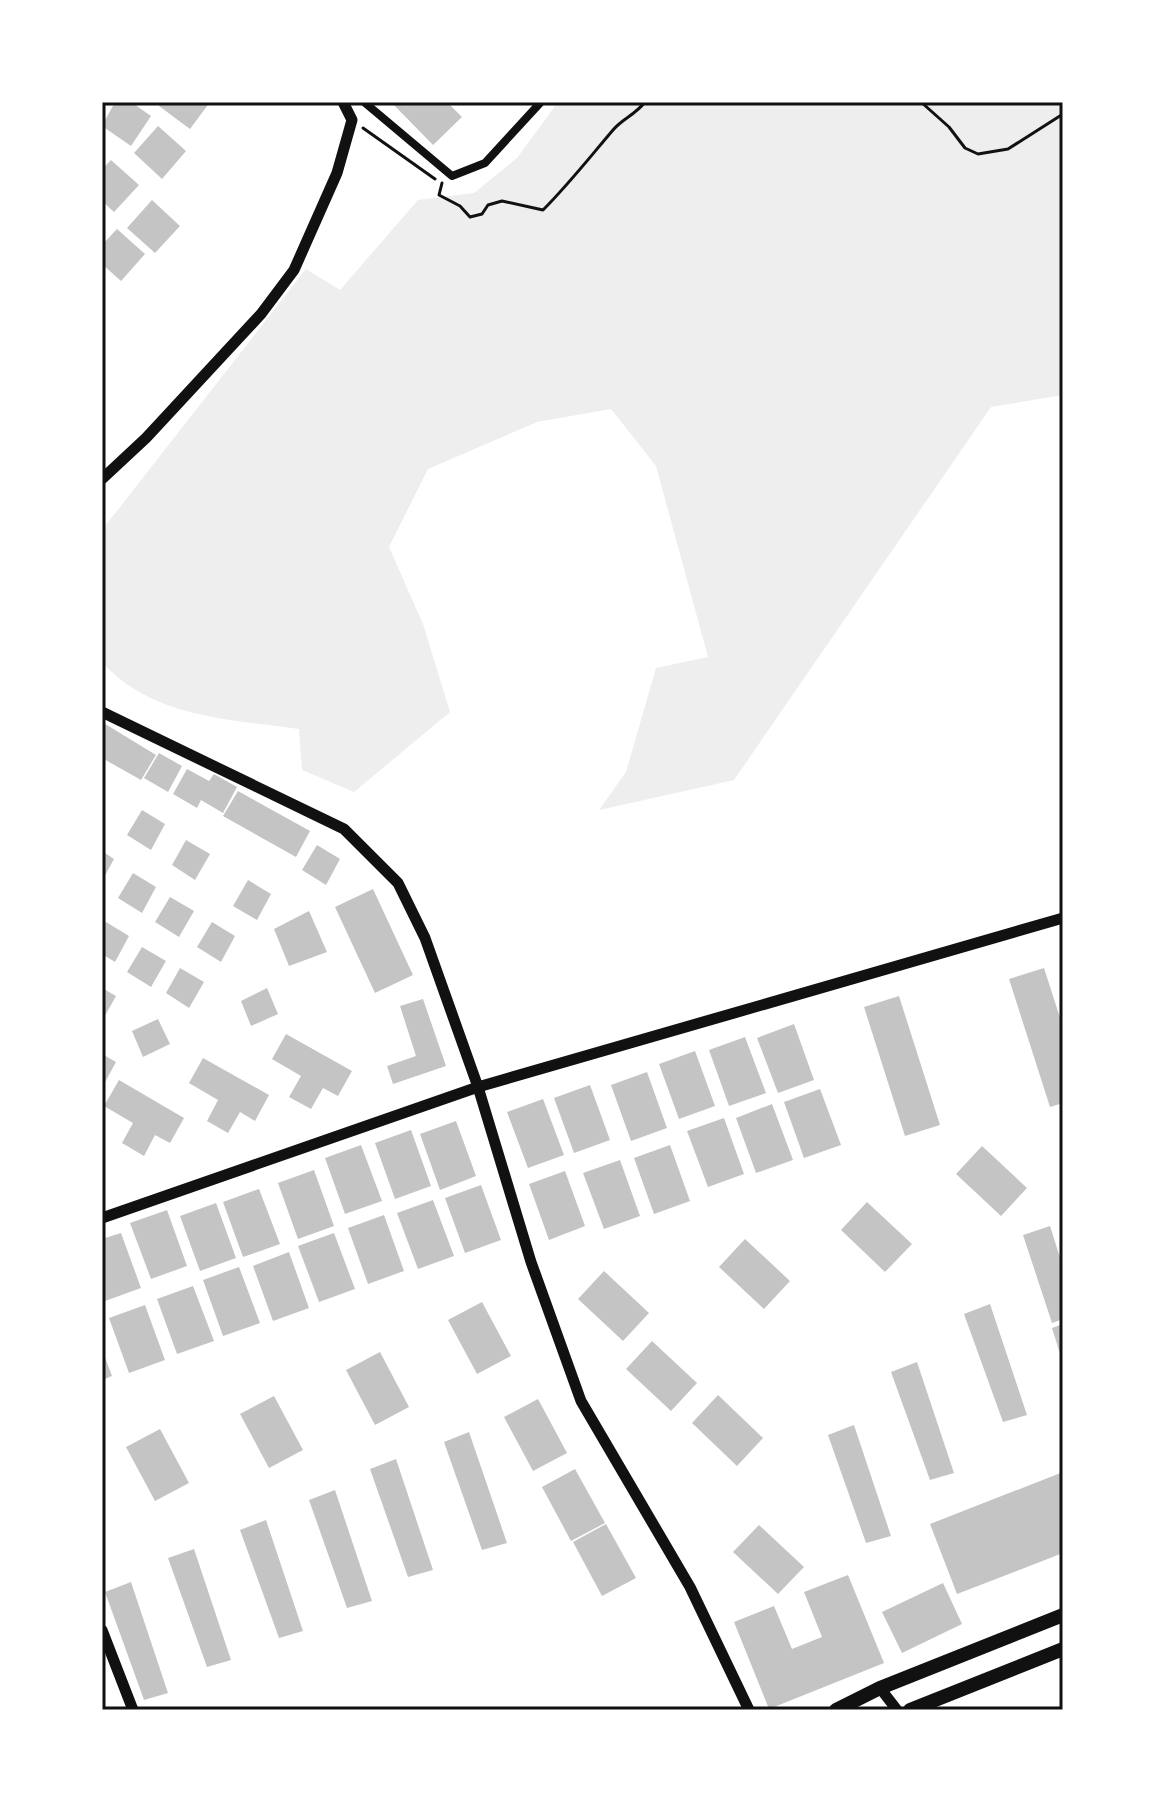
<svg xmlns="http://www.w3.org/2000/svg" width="1165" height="1812" font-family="Cabin,sans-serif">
	<rect width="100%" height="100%" fill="#fff"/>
	<!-- green -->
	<path fill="#eee" d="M558 102H1063V395L991 407 734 780 599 810 626 772 656 668 708 657 656 466 611 409 537 422 428 469 389 547 423 624 450 712 354 792 302 770 299 729C229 719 152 718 102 662V530L306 269 340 290 418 200 474 193 517 158Z"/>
	<!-- building -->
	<path fill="#c4c4c4" d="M115 102H131L151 116 131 146 102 126Z
		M162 102H210L190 129 159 106Z
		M391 102H447L462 117 433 145Z
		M158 126 186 151 162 179 134 153Z
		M111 160 139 185 114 212 102 201V169Z
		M152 200 180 226 155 253 127 228Z
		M117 229 145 254 121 281 102 264V245Z
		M102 722 156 755 141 780 102 758Z
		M159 753 182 766 168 792 144 778Z
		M187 769 209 781 214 774 237 787 223 813 201 800 197 808 173 794Z
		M238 791 310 831 296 857 223 816Z
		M142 810 165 824 151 850 127 835Z
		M186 840 210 854 195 880 172 865Z
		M317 845 340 859 326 885 302 870Z
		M102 851 114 859 102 881Z
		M133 873 156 887 142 913 118 898Z
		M248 880 271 894 257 920 233 906Z
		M373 889 413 975 375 993 335 907Z
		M170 897 194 911 179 937 155 922Z
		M309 911 327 952 289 966 274 929Z
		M106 922 129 936 115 962 102 954V929Z
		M212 922 235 936 221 962 197 947Z
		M142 947 166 961 151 987 127 972Z
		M180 968 204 982 189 1008 166 993Z
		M1044 968 1063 1027V1103L1050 1107 1009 979Z
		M102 988 116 996 102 1021Z
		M267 988 278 1014 251 1026 241 1001Z
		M899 996 940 1125 905 1136 864 1007Z
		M423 999 446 1066 393 1084 387 1066 416 1056 400 1006Z
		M158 1019 170 1044 143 1057 132 1031Z
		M794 1024 814 1080 778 1093 757 1038Z
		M286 1034 352 1071 338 1096 323 1088 311 1109 289 1097 301 1076 272 1059Z
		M745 1037 766 1093 729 1106 709 1050Z
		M695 1051 715 1106 679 1119 659 1064Z
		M102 1054 116 1062 102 1088Z
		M203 1058 269 1095 255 1121 240 1112 228 1133 207 1121 218 1100 189 1083Z
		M647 1072 667 1128 631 1141 611 1085Z
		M119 1080 184 1118 170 1143 155 1135 144 1156 122 1143 133 1123 104 1106Z
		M590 1085 610 1140 574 1153 554 1098Z
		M820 1089 841 1145 804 1158 784 1102Z
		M543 1099 564 1155 528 1168 507 1112Z
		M772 1104 793 1160 756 1173 736 1118Z
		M724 1118 744 1174 708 1187 687 1131Z
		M456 1121 476 1176 440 1190 420 1134Z
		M411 1130 431 1186 395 1199 375 1143Z
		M361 1145 382 1201 345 1214 325 1158Z
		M670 1145 690 1201 654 1214 634 1158Z
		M982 1146 1027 1188 1001 1216 956 1174Z
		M620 1160 640 1216 604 1229 583 1173Z
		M314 1170 334 1226 298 1239 278 1183Z
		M565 1171 585 1226 549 1240 529 1184Z
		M481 1185 501 1240 465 1253 445 1198Z
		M259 1189 280 1244 243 1257 223 1202Z
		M433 1200 454 1256 418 1269 397 1213Z
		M867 1202 912 1244 885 1272 841 1230Z
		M216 1203 236 1258 200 1271 180 1216Z
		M167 1210 187 1266 151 1279 130 1223Z
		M384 1215 404 1271 368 1284 348 1228Z
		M1050 1226 1063 1267V1319L1052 1323 1023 1235Z
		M121 1233 141 1288 105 1301 102 1239Z
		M334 1233 355 1289 319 1302 298 1246Z
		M745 1239 790 1281 764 1309 719 1267Z
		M289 1252 309 1308 273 1321 253 1266Z
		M239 1267 260 1323 223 1336 203 1280Z
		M604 1271 649 1313 623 1341 578 1299Z
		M193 1286 214 1341 177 1354 157 1299Z
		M482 1302 511 1356 477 1374 448 1320Z
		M990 1304 1027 1415 1003 1422 964 1314Z
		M145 1305 165 1360 129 1373 109 1318Z
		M1063 1324V1360H1062L1052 1328Z
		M652 1341 697 1383 671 1411 626 1369Z
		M102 1349 112 1376 102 1380Z
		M380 1352 409 1407 375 1425 346 1370Z
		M917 1362 954 1473 930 1480 891 1372Z
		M718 1395 763 1438 737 1466 692 1423Z
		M274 1396 303 1450 269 1468 240 1414Z
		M538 1399 567 1453 533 1471 504 1417Z
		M854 1425 891 1536 866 1543 828 1435Z
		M160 1429 189 1483 155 1501 126 1447Z
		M469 1432 507 1543 482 1550 444 1442Z
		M396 1459 433 1570 408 1577 370 1469Z
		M575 1469 605 1523 571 1541 542 1487Z
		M1063 1472V1553L957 1594 930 1524Z
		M335 1490 372 1601 347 1608 309 1500Z
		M266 1520 303 1631 279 1638 240 1530Z
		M606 1524 636 1578 602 1596 573 1542Z
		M759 1525 804 1567 778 1594 733 1552Z
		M194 1549 231 1660 207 1667 168 1558Z
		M848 1575 884 1663 769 1709 734 1622 774 1606 792 1649 822 1637 804 1592Z
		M131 1582 168 1693 144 1700 105 1592Z
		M943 1583 962 1624 902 1653 882 1612Z"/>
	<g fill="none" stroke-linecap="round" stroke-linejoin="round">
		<!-- path -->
		<path stroke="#111" stroke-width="3" d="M921 102 949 127 965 148 978 154 1008 149 1063 114
			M363 128 435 179
			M442 183 439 195 460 206 470 217 482 214 488 205 502 201 543 210C568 185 590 157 613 130 622 119 635 115 645 102"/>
		<!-- minor -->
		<path stroke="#111" stroke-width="8" d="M364 102 452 176 485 163 541 102"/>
		<!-- tertiary -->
		<path stroke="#111" stroke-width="11" d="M102 479 146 438 261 314 294 270 337 173 352 120 343 102
			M102 712 344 829 398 883 425 938 478 1087 531 1262 581 1401 690 1587 749 1710
			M102 1218 478 1087 1063 918
			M102 1630 133 1710
			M880 1688 897 1710"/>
		<!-- primary -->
		<path stroke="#111" stroke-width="14" d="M836 1710 880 1688 1063 1615
			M910 1710 1063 1649"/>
	</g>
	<!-- border -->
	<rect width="1165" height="1812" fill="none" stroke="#ffffff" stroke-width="208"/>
	<rect x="104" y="104" width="957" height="1604" fill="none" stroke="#111" stroke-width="3"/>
</svg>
